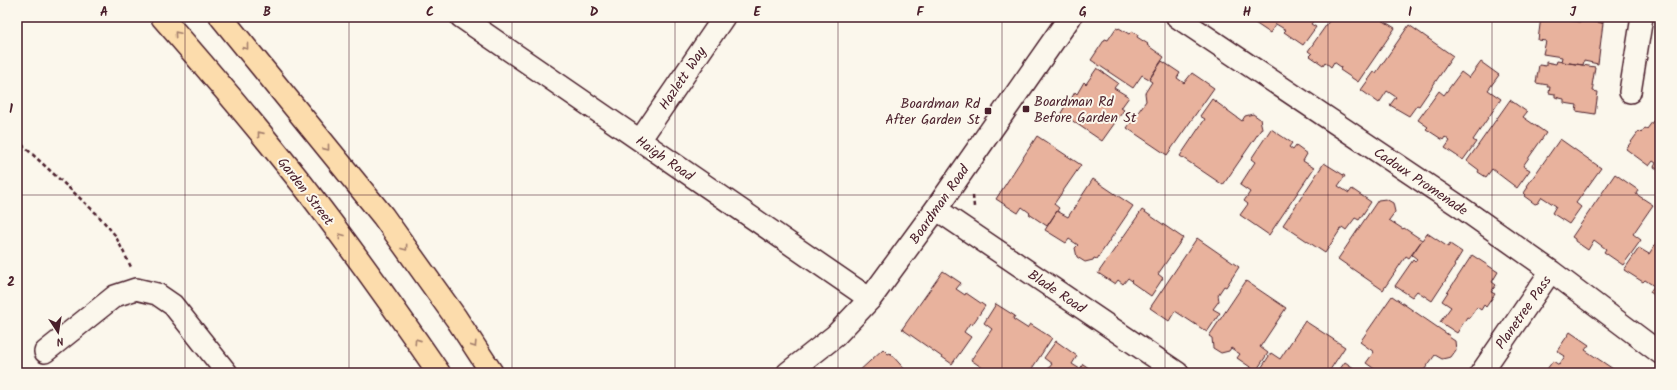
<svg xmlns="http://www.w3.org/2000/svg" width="1677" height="390" font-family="Kalam,sans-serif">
	<rect width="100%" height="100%" fill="#fbf7ec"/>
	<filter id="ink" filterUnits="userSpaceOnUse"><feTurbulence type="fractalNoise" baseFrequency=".025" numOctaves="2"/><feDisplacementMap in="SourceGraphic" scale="8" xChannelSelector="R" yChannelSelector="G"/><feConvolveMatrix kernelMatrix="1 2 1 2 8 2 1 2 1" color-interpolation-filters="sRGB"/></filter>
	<g filter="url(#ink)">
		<!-- building -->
		<path fill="#e8b29d" stroke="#4a1f2b" d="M1255 17H1316L1311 24 1316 27 1303 45 1284 32 1286 30 1276 24 1270 33 1252 21Z
			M1332 17H1384L1382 20 1395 28 1358 82 1340 70 1341 67 1334 62 1331 67 1325 62 1323 65 1310 56 1312 54 1308 51Z
			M1541 17 1581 22V20L1603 23 1598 64 1584 61 1583 65 1561 62 1562 57 1543 54 1546 41 1538 40Z
			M1576 17H1604L1603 23 1576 19Z
			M1409 25 1453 56 1419 106 1417 105 1409 116 1390 105 1396 97 1387 91 1379 103 1361 90 1374 72 1376 73Z
			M1116 28 1118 29 1119 28 1129 34 1132 31 1138 35 1137 37 1148 44 1147 45 1164 57 1149 79 1142 75 1133 88 1091 60 1105 39 1108 40Z
			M1162 61 1180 73 1177 78 1184 83 1192 73 1214 88 1167 155 1127 128 1146 101 1145 93 1152 82 1149 80Z
			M1557 61 1595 67 1592 86H1594L1593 91 1598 92 1595 114 1576 111 1577 105 1564 103V99L1555 97V94L1549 93 1550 87H1547L1548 85 1536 83 1539 65 1546 66V62L1556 64Z
			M1481 62 1499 75 1488 90 1501 99 1473 140 1476 142 1463 160 1445 148 1450 141 1445 137 1443 140 1426 129 1428 127 1418 120 1439 91 1444 95 1461 72 1469 78Z
			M1097 68 1118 83 1114 88 1129 97 1121 108 1124 110 1102 141 1061 113 1069 100 1072 102 1073 100 1071 99 1075 92 1077 94 1084 82 1086 84Z
			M1212 99 1242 121 1245 116 1253 114 1260 119 1262 128 1223 185 1180 156 1205 119 1200 116Z
			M1510 100 1527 112 1523 117 1546 133 1523 166 1530 170 1517 188 1492 169 1486 177 1478 172 1479 170 1467 161Z
			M1660 115V171L1654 167 1656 163 1653 161 1649 166 1626 149 1639 131 1641 133 1645 128 1647 129 1653 121 1655 122Z
			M1271 129 1292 143 1289 147 1293 150 1296 146 1307 154 1303 161 1314 168 1269 235 1240 215 1248 204 1244 201 1250 192 1240 185 1255 162 1251 159Z
			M1037 136 1081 165 1054 204 1059 208 1047 226 1029 214 1030 213 1022 207 1018 213 996 199Z
			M1560 139 1601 168 1576 203 1581 207 1569 224 1552 213 1556 206 1542 197 1538 203 1535 204 1524 196 1526 195 1524 193 1528 187 1527 186Z
			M1324 163 1345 176 1338 186 1349 193 1352 189 1371 202 1359 220 1355 218 1346 230 1342 227 1325 253 1283 225Z
			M1615 174 1638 190 1636 194 1653 205 1633 234 1641 240 1623 265 1604 252 1606 249 1594 240 1588 250 1575 241V239L1572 237Z
			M1093 179 1133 206 1097 259 1094 258 1093 260 1085 262 1077 257 1075 248 1078 245 1069 239 1066 243 1045 230 1057 211 1068 217Z
			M1386 199 1393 203 1395 212 1389 220 1403 229 1404 228 1422 240 1409 258 1406 256 1383 290 1338 259 1378 200Z
			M1142 210 1183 238 1158 274 1163 278 1151 296 1131 282 1132 281 1128 278 1123 284 1118 280 1115 284 1098 273Z
			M1427 233 1448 247 1450 244 1462 252 1454 265 1455 266 1432 301 1417 291 1412 297 1395 286 1413 260 1415 262 1417 259 1412 255Z
			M1660 237V299L1650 292 1654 286 1645 280 1643 282 1624 270 1639 248 1649 254Z
			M1197 238 1239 267 1226 287 1224 286 1218 295 1219 301 1213 309 1220 313 1207 332 1175 311 1169 321 1150 308Z
			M1472 255 1498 272 1492 282 1496 285 1491 292 1495 294 1486 307 1484 305 1481 310 1477 307 1469 318 1467 317 1457 333 1440 322 1451 307 1442 301Z
			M943 271 961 283 956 289 965 295 966 293 985 306 972 325 970 323 964 332 971 337 952 364 902 329Z
			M1246 281 1286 308 1260 347 1268 353 1256 371 1237 358 1240 354 1231 348 1229 351 1221 353 1213 348 1212 338 1209 336Z
			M1392 296 1450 336 1449 337 1455 341 1456 350 1451 357 1442 359 1435 355 1422 373H1380L1366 363 1374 352 1360 342Z
			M996 304 1015 316 1013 319 1027 328 1030 324 1052 338 1029 373H990L971 360 992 329 984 323Z
			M1305 321 1345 347 1328 373H1258L1271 353 1280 359Z
			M1570 332 1589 345 1585 350 1619 373H1544L1553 361 1559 365 1565 356 1557 351Z
			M1056 341 1077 356 1072 364 1080 369 1083 364 1096 373H1045L1052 364 1044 358Z
			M883 349 888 354 890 353 908 373H857Z
			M1345 362 1361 373H1337Z"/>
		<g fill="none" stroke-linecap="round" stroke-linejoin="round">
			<defs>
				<path id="minor" d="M461 17 870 299
					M1177 17 1459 206 1551 271 1660 353
					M1630 92 1642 17
					M640 140 724 17
					M936 209 1178 373
					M45 352 115 296 136 289 157 294 173 305 227 373
					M1481 373 1551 271"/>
				<path id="tertiary" d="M788 373 835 336 870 299 936 209 1070 17"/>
				<path id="primary" d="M162 17C210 72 257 127 302 184 350 246 395 309 439 373
					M221 17 383 216 456 318 492 373"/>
			</defs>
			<!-- minor casing -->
			<use href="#minor" stroke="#4a1f2b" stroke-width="24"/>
			<!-- tertiary casing -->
			<use href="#tertiary" stroke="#4a1f2b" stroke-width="25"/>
			<!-- primary casing -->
			<use href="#primary" stroke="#4a1f2b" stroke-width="25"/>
			<!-- path -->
			<path stroke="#4a1f2b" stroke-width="2.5" stroke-dasharray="4 3" stroke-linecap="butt" d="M17 140 97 214 115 235 131 267
				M973 196 974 207"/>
			<!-- minor -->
			<use href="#minor" stroke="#fbf7ec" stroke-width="21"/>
			<!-- tertiary -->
			<use href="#tertiary" stroke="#fbf7ec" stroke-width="22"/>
			<!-- primary -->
			<use href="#primary" stroke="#fcdcac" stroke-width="22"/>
		</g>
		<!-- one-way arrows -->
		<defs><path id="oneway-chevron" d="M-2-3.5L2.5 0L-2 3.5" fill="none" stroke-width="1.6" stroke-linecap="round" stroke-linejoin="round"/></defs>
		<g stroke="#a37e6c">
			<use href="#oneway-chevron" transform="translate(177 34) rotate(-131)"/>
			<use href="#oneway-chevron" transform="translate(246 47) rotate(51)"/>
			<use href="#oneway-chevron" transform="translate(260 134) rotate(-129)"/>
			<use href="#oneway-chevron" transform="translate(327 148) rotate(51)"/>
			<use href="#oneway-chevron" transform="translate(341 236) rotate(-127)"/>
			<use href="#oneway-chevron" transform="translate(405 248) rotate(54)"/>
			<use href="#oneway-chevron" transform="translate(417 341) rotate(-125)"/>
			<use href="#oneway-chevron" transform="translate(474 345) rotate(57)"/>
		</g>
	</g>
	<!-- grid -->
	<path fill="none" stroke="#4a1f2b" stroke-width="1" stroke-opacity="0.55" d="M185 17V373M349 17V373M512 17V373M675 17V373M838 17V373M1002 17V373M1165 17V373M1328 17V373M1492 17V373M17 195H1660"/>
	<!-- markers -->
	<g fill="#4a1f2b" stroke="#fbf7ec" stroke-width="1.5">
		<rect x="1022" y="105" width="8" height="8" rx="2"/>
		<rect x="984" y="107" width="8" height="8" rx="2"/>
	</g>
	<g text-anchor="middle" stroke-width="4" stroke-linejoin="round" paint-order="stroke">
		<!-- street labels -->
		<g font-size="14" fill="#4a1f2b" stroke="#fbf7ec">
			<text transform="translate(682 78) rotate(-56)" y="5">Hazlett Way</text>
			<text transform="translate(665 158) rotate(35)" y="5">Haigh Road</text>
			<text transform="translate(1421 181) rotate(34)" y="5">Cadoux Promenade</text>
			<text transform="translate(306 191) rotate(52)" y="5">Garden Street</text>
			<text transform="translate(939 204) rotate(-55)" y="5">Boardman Road</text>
			<text transform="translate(1057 291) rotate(34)" y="5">Blade Road</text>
			<text transform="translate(1523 312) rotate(-55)" y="5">Planetree Pass</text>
		</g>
		<!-- poi labels -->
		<g font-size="14" fill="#4a1f2b" stroke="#fbf7ec" text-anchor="start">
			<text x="1034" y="106">Boardman Rd<tspan x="1034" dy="16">Before Garden St</tspan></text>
			<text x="980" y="108" text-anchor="end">Boardman Rd<tspan x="980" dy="16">After Garden St</tspan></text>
		</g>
	</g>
	<!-- margin -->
	<rect width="1677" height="390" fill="none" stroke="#fbf7ec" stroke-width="44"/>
	<!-- north arrow -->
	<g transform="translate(58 332) rotate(168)" stroke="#fbf7ec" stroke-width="3" paint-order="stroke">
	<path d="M0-3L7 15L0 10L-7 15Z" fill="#4a1f2b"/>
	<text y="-6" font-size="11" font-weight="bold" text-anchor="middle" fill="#4a1f2b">N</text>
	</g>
	<rect x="22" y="22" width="1633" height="346" fill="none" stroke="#4a1f2b" stroke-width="1.5"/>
	<g font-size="13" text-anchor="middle" font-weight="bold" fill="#4a1f2b">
		<text x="104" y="16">A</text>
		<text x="267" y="16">B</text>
		<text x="430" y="16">C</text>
		<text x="594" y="16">D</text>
		<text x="757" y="16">E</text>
		<text x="920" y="16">F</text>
		<text x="1083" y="16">G</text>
		<text x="1247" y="16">H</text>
		<text x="1410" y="16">I</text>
		<text x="1573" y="16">J</text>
		<text x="11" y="113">1</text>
		<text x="11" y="286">2</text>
	</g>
</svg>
